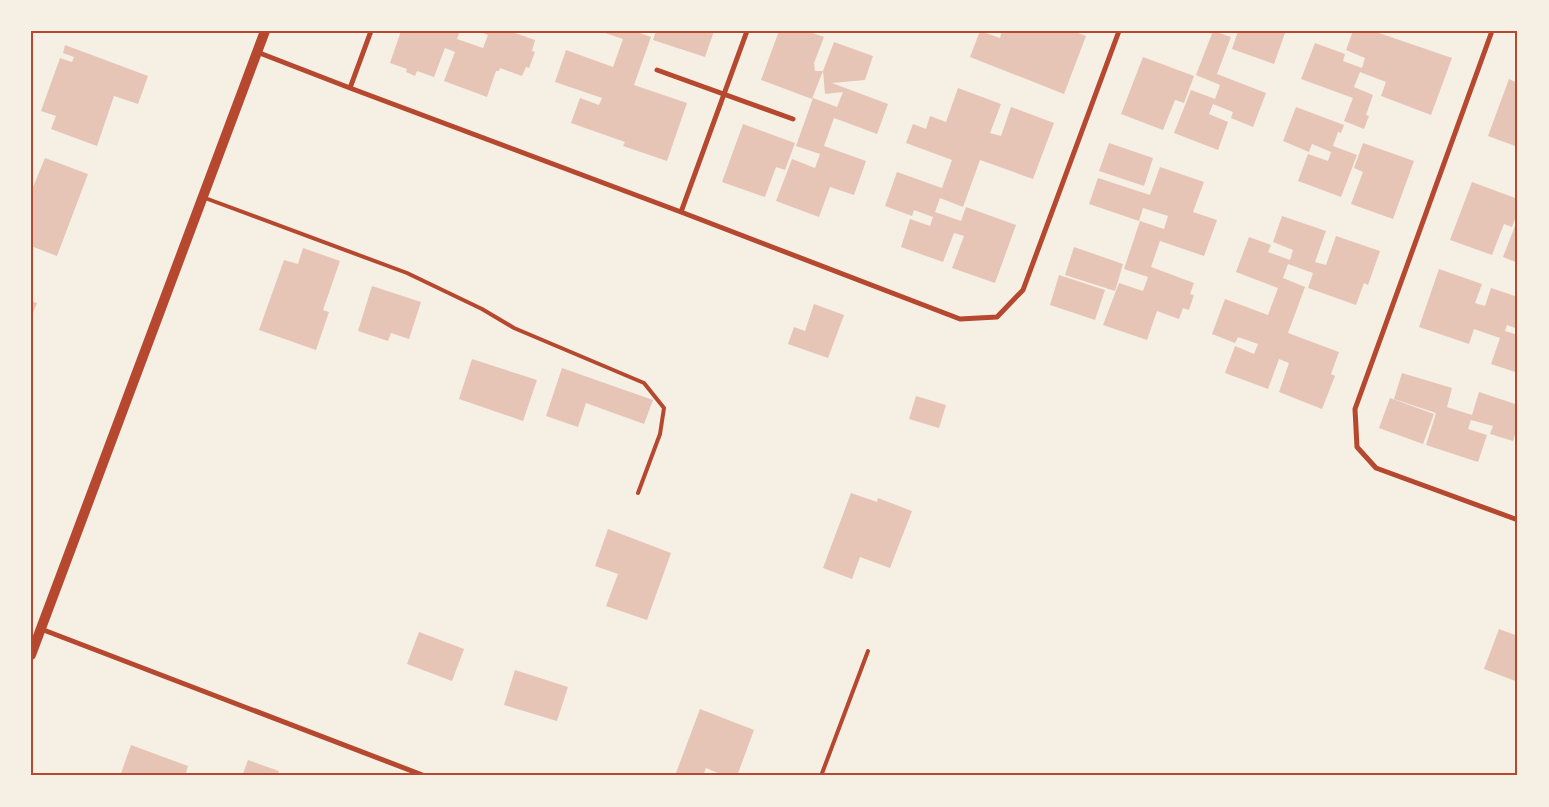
<svg xmlns="http://www.w3.org/2000/svg" width="1549" height="807" font-family="'Varela Round',sans-serif">
	<rect width="100%" height="100%" fill="#f6efe4"/>
	<!-- building -->
	<path fill="#e6c5b7" d="M401 31H460L457 39 483 48 488 35 479 31H509L535 40 532 51 535 52 529 68 526 67 522 76 500 68 499 71H496L487 97 444 81 455 52 445 48 434 77 417 71 415 76 406 72 407 69 390 63Z
		M599 31H634L651 37 634 85 687 103 667 161 623 146 625 142 571 123 580 98 599 105 602 98 555 82 566 50 613 67 623 39Z
		M656 31H714L705 57 653 40Z
		M779 31H807L824 37 814 63 815 71H823L812 99 761 80Z
		M980 31 1000 38 1002 31H1073L1086 36 1064 94 970 57Z
		M1213 31 1231 37 1217 74 1266 93 1253 127 1231 118 1233 112 1213 104 1209 114 1228 122 1218 150 1174 133 1191 90 1215 99 1220 85 1196 75Z
		M1238 31H1280L1285 33 1274 64 1232 49Z
		M1353 31H1373L1452 58 1431 115 1381 96 1386 82 1360 72 1354 87 1373 95 1366 115 1369 116 1364 129 1344 121 1353 98 1301 79 1315 43 1345 54 1343 61 1362 68 1365 58 1346 50Z
		M834 42 873 56 865 80 832 83 888 104 877 134 834 118 824 146 866 161 854 195 830 187 819 217 776 201 792 159 815 168 820 154 796 146 813 98 837 107 843 92 825 94 823 71Z
		M65 45 148 76 138 104 114 96 97 146 51 129 56 116 41 111 60 58 72 62 74 57 63 53Z
		M1143 57 1194 76 1184 103 1175 100 1163 130 1121 114Z
		M1509 79 1518 83V147L1488 136Z
		M958 88 1001 104 990 133 1001 136 1011 107 1054 123 1033 179 980 160 963 207 940 198 935 212 961 221 966 207 1016 225 995 283 952 268 964 236 954 233 943 262 901 247 910 219 930 226 933 217 914 210 912 216 885 206 897 172 942 188 952 160 906 143 913 124 926 129 930 116 946 122Z
		M1296 107 1344 125 1341 133 1338 132 1333 146 1357 155 1341 197 1298 181 1308 154 1328 161 1331 152 1312 144 1309 152 1283 141Z
		M743 124 795 143 785 170 776 167 765 197 722 182Z
		M1109 143 1153 158 1144 186 1099 171Z
		M1363 143 1414 161 1393 219 1351 204 1363 172 1354 168Z
		M45 158 88 174 57 256 31 246V192Z
		M1160 167 1204 182 1193 212 1217 220 1204 256 1160 241 1151 267 1194 283 1190 294 1194 295 1189 310 1183 308 1179 319 1157 311 1147 340 1103 325 1119 283 1143 291 1148 277 1124 269 1140 221 1164 229 1168 216 1143 208 1139 221 1089 204 1098 178 1150 195Z
		M1472 182 1518 199V211L1512 227 1504 224 1492 255 1450 240Z
		M1282 216 1326 231 1315 262 1326 265 1336 236 1380 251 1368 285 1364 283 1356 305 1308 288 1313 273 1288 264 1283 278 1305 287 1288 333 1339 352 1331 374 1335 376 1322 409 1279 392 1289 363 1279 359 1268 389 1225 373 1235 346 1254 354 1258 344 1238 337 1235 343 1212 334 1225 299 1268 315 1278 288 1236 272 1249 237 1271 245 1268 252 1290 260 1293 250 1273 242Z
		M1518 218V263L1503 257Z
		M1074 247 1123 264 1115 291 1065 275Z
		M303 248 340 261 323 310 329 312 316 350 259 330 284 260 298 264Z
		M1439 269 1482 284 1475 303 1485 306 1491 288 1518 297V329L1507 325 1505 331 1518 335V373L1491 364 1500 338 1474 329 1469 344 1419 327Z
		M1059 275 1105 290 1095 320 1050 305Z
		M372 286 421 302 409 339 391 333 388 341 358 331Z
		M31 301 37 303 31 318Z
		M814 304 844 315 828 358 788 344 794 327 805 331Z
		M472 359 537 380 523 421 459 399Z
		M562 368 653 400 644 424 586 403 578 427 546 416Z
		M1402 373 1452 388 1447 407 1472 415 1479 392 1518 405V425L1513 441 1490 434 1493 426 1471 420 1468 429 1487 435 1478 462 1426 445 1436 413 1394 399Z
		M916 396 946 405 939 428 909 419Z
		M1390 398 1434 414 1423 444 1379 428Z
		M851 493 877 502 878 498 912 511 890 568 860 557 852 579 823 568Z
		M608 529 671 553 647 620 606 606 618 574 595 566Z
		M1499 629 1518 636V682L1484 669Z
		M419 632 464 649 452 681 407 664Z
		M515 670 568 687 557 721 504 705Z
		M700 709 754 730 737 776H725L706 768 703 776H683L676 773Z
		M131 745 188 766 185 776H120Z
		M248 760 279 771 277 776H242Z"/>
	<g fill="none" stroke-linecap="round" stroke-linejoin="round">
		<!-- service -->
		<path stroke="#b5482f" stroke-width="4" d="M205 198 407 273 482 309 514 328 644 383 664 408 660 434 638 493
			M821 776 868 651"/>
		<!-- minor -->
		<path stroke="#b5482f" stroke-width="5" d="M1492 31 1355 409 1357 447 1376 468 1518 520
			M257 52 350 88 681 212 960 319 997 317 1023 290 1119 31
			M657 70 793 119
			M350 88 371 31
			M681 212 747 31
			M41 629 425 776"/>
		<!-- secondary -->
		<path stroke="#b5482f" stroke-width="10" d="M31 655 265 31"/>
	</g>
	<!-- border -->
	<rect width="1549" height="807" fill="none" stroke="#f6efe4" stroke-width="65"/>
	<rect x="32" y="32" width="1484" height="742" fill="none" stroke="#b5482f" stroke-width="2"/>
</svg>
